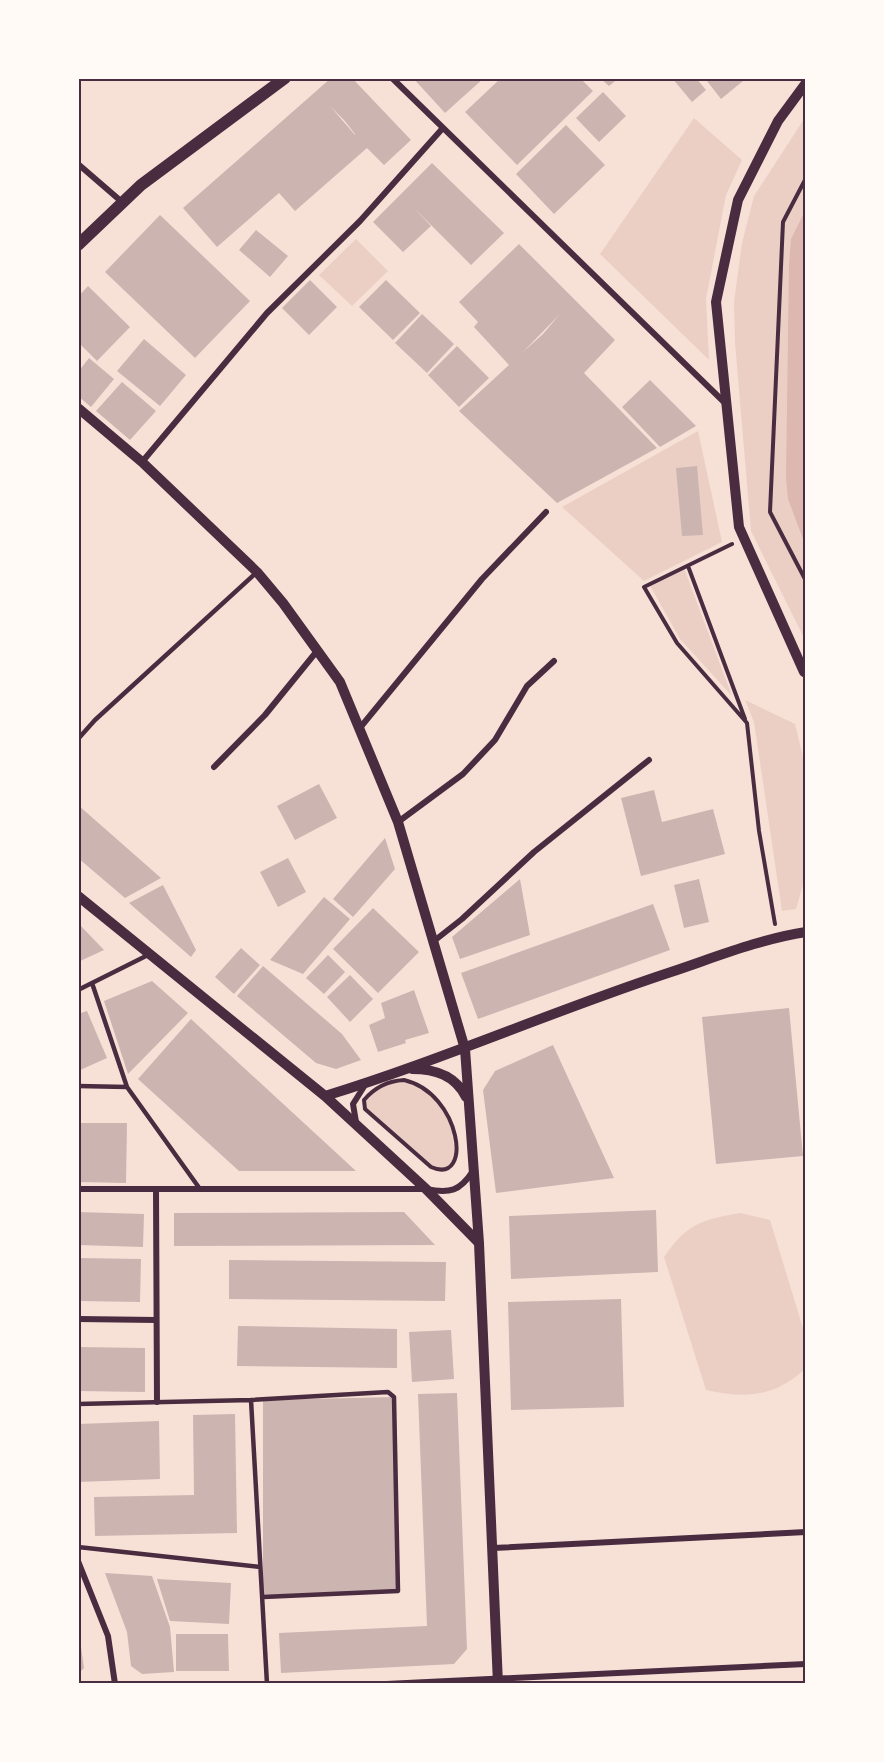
<svg xmlns="http://www.w3.org/2000/svg" width="884" height="1762" font-family="'DM Sans',sans-serif">
	<rect width="100%" height="100%" fill="#f7e1d7"/>
	<!-- green -->
	<path fill="#ebcfc5" d="M806 116V642L751 531 735 343 734 302 742 243 754 196Z
		M694 118 742 160 726 195 706 299 709 360 600 254Z
		M356 239 388 271 352 306 319 275Z
		M698 431 722 542 644 581 562 507Z
		M684 568 732 696 680 639 649 584Z
		M745 700 795 724 806 769V874L796 909 782 911 754 722Z
		M393 1081C445 1085 450 1114 456 1159L449 1167 436 1170 368 1114 364 1100 373 1090Z
		M740 1213 770 1220 806 1338V1368C775 1397 747 1399 706 1390L664 1257C687 1224 700 1220 740 1213Z"/>
	<!-- water -->
	<path fill="#dcb8b0" d="M806 209V547L788 499 786 478 789 265 791 239Z"/>
	<!-- building -->
	<path fill="#ccb4b1" fill-rule="evenodd" d="M331 78H352L411 140 384 165 367 148 295 211 279 193 217 247 183 208ZM330 106 344 120 355 134V135Z
		M413 78H484L445 113Z
		M501 78H580L593 91 517 165 465 112Z
		M600 78H619L609 86Z
		M672 78H696L706 90 692 102Z
		M711 78H741L743 81 721 99 707 81Z
		M603 92 626 116 599 142 576 118Z
		M566 125 605 165 554 214 516 174Z
		M432 163 504 233 471 265 414 208 431 226 403 252 373 222Z
		M160 215 250 301 195 358 105 272Z
		M256 230 288 256 270 277 239 250Z
		M519 244 615 340 584 373 657 448 557 503 459 411 509 365 474 327 478 322 459 302ZM560 314 543 334 523 352Z
		M310 280 337 307 309 335 282 308Z
		M386 280 420 313 393 340 359 307Z
		M88 286 130 327 97 361 78 342V297Z
		M422 314 454 344 427 373 395 343Z
		M144 339 186 375 160 406 117 371Z
		M457 346 489 378 459 407 428 375Z
		M89 358 114 379 91 407 78 396V372Z
		M650 380 696 426 660 447 622 407Z
		M122 382 156 411 130 440 96 411Z
		M697 466 703 535 682 536 676 468Z
		M319 784 337 818 295 840 277 806Z
		M654 790 662 822 713 809 725 854 641 876 621 798Z
		M78 805 161 878 125 898 78 858Z
		M385 838 395 869 353 917 333 899Z
		M288 858 306 892 278 907 260 872Z
		M520 879 530 935 460 959 452 937Z
		M699 879 709 922 684 928 674 885Z
		M163 885 196 950 191 957 129 903Z
		M324 897 350 919 303 974 270 960Z
		M653 904 670 950 478 1019 461 973Z
		M373 908 419 952 378 993 333 949Z
		M81 926 104 950 78 962V928Z
		M241 948 260 965 234 994 215 977Z
		M328 955 345 972 324 994 306 978Z
		M263 966 342 1034 361 1060 336 1069 316 1063 237 996Z
		M350 975 373 999 350 1022 327 997Z
		M152 981 188 1013 128 1074 104 1001Z
		M414 990 429 1033 405 1040 406 1043 378 1052 369 1025 385 1018 381 1003Z
		M789 1008 803 1156 716 1164 702 1017Z
		M87 1011 107 1058 78 1071V1014Z
		M191 1019 356 1171H239L138 1079Z
		M553 1045 614 1178 496 1193 483 1090 495 1071Z
		M78 1123H127L126 1183 78 1182Z
		M804 1199H806V1216H803Z
		M656 1210 658 1272 511 1279 509 1216Z
		M78 1212 144 1214 143 1247 78 1245Z
		M404 1212 435 1245 174 1246V1213Z
		M78 1258 141 1259 140 1302 78 1301Z
		M229 1260 446 1262 445 1301 229 1299Z
		M621 1299 624 1407 511 1410 508 1302Z
		M238 1326 397 1329V1368L237 1366Z
		M451 1330 454 1379 412 1382 409 1332Z
		M78 1347 145 1348V1392L78 1391Z
		M457 1393 467 1649 454 1664 281 1673 279 1633 427 1626 418 1394Z
		M394 1397 398 1591 263 1597V1400Z
		M235 1414 237 1533 95 1536 94 1497 194 1495 193 1415Z
		M159 1421 160 1479 78 1482V1424Z
		M105 1573 152 1576 170 1627 174 1672 142 1674 131 1666 127 1632Z
		M157 1579 231 1583 229 1624 170 1621Z
		M78 1625 84 1668 78 1674Z
		M176 1634H228L229 1671H176Z"/>
	<g fill="none" stroke-linecap="round" stroke-linejoin="round">
		<!-- path -->
		<path stroke="#4a2c40" stroke-width="4" d="M806 178 783 222 770 512 806 581
			M732 544 644 587 677 643 747 723 759 831 775 924
			M688 566 745 719
			M404 1080C461 1093 474 1186 431 1167L365 1109 364 1100C375 1087 387 1081 404 1080Z"/>
		<!-- service -->
		<path stroke="#4a2c40" stroke-width="4.5" d="M78 739 95 720 256 573
			M92 983 127 1087
			M78 990 148 955
			M78 1086 127 1087 200 1189
			M251 1400 388 1392 394 1397 398 1591 263 1597
			M78 1404 251 1400 267 1684
			M78 1547 260 1567"/>
		<!-- minor -->
		<path stroke="#4a2c40" stroke-width="6" d="M392 78 725 403
			M78 164 122 202
			M142 462 267 313 360 221 442 129
			M359 729 482 579 546 512
			M214 767 265 715 317 651
			M398 822 463 774 495 740 527 686 554 661
			M434 941 462 919 534 852 649 760
			M356 1122 353 1104 365 1085
			M78 1189H426C450 1194 460 1191 473 1171
			M156 1189 157 1402
			M78 1319 156 1320
			M493 1548 806 1532
			M78 1561 108 1636 115 1684
			M386 1684 806 1664"/>
		<!-- tertiary -->
		<path stroke="#4a2c40" stroke-width="10" d="M78 408 142 462 257 572 283 603 340 682 398 822 465 1049 479 1243 498 1684
			M804 672 739 527 716 302 738 200 778 121 806 83
			M78 896 325 1096 426 1189 479 1243
			M412 1069C435 1069 455 1075 466 1097
			M325 1096C442 1060 555 1010 671 972 716 957 760 939 806 932"/>
		<!-- secondary -->
		<path stroke="#4a2c40" stroke-width="12" d="M78 245 141 185 285 78"/>
	</g>
	<!-- border -->
	<rect width="884" height="1762" fill="none" stroke="#fffaf5" stroke-width="159"/>
	<rect x="80" y="80" width="724" height="1602" fill="none" stroke="#4a2c40" stroke-width="2"/>
</svg>
